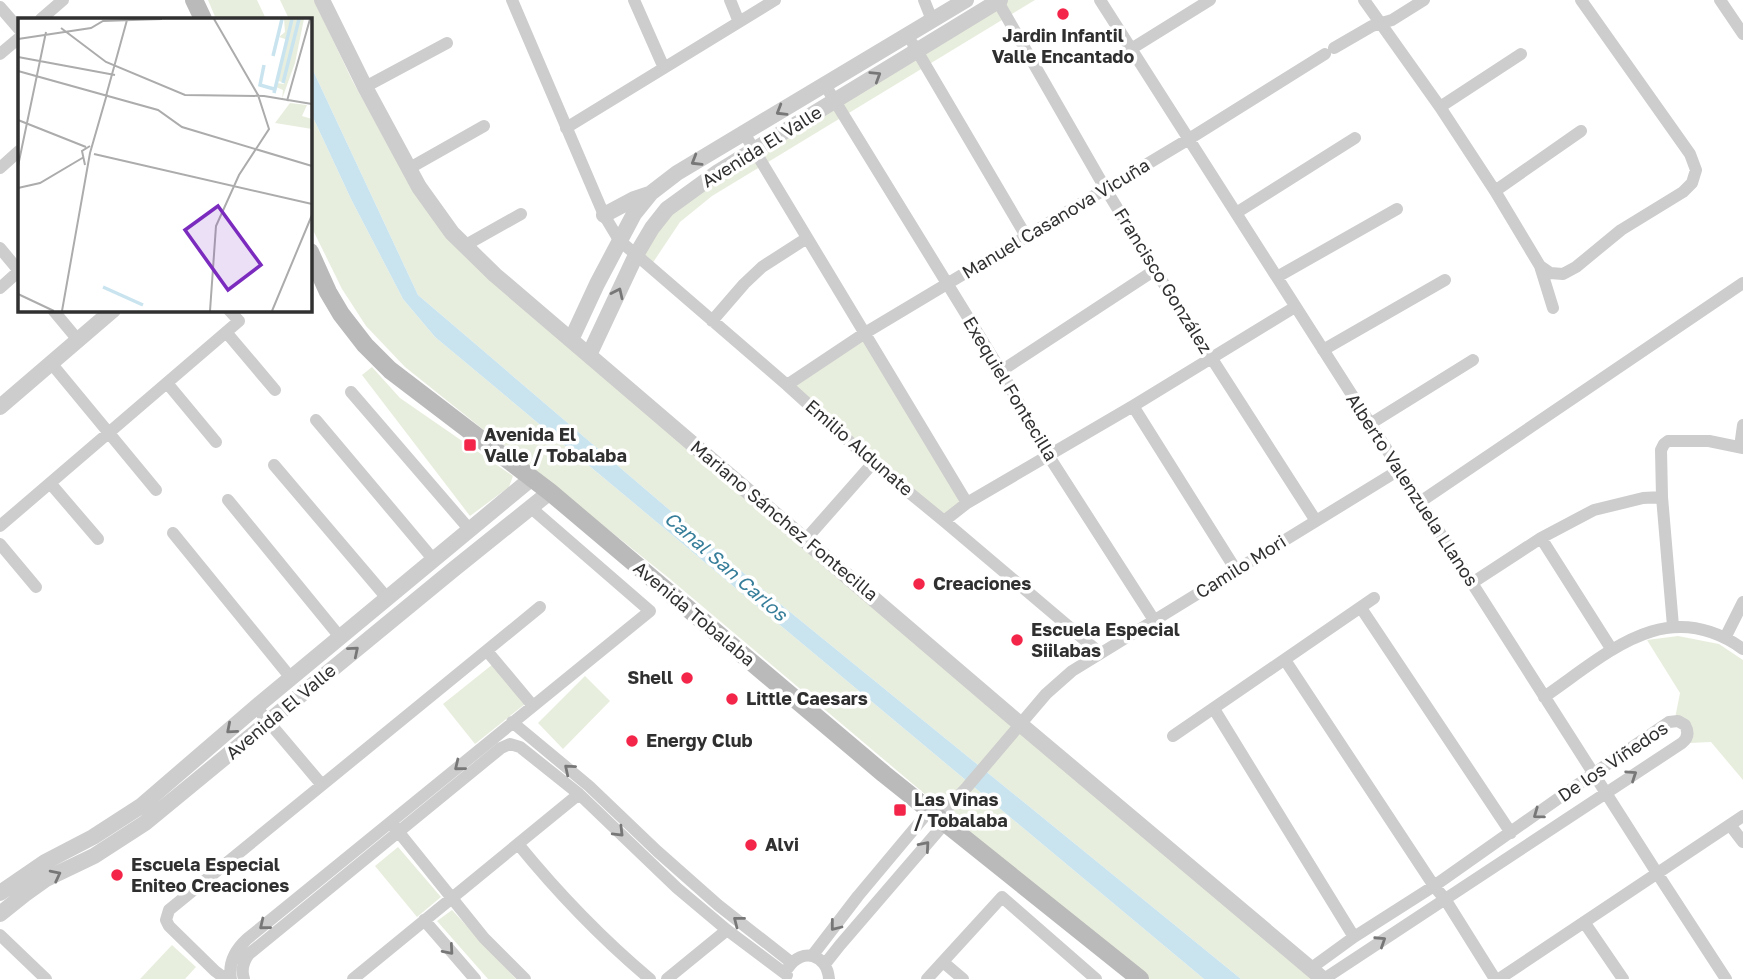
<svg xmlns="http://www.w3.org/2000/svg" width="1743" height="979" font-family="'Golos Text',sans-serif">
	<rect width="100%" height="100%" fill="#fff"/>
	<!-- green -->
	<path fill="#e8eede" d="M208 0H257L266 19H216Z
		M280 0H314L352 80 395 158 448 239 1316 979H1241L768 594 418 295 310 64V19H289Z
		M1000 0H1035L712 196 680 222 650 267 636 255 667 209Z
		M310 111 351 199 403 299 435 337 1204 979H1144L670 579 405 367 366 326 342 289 310 224Z
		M865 333 967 503 944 521 787 385Z
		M372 367 400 398 513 476 509 487 470 516 362 375Z
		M1678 636 1719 644 1743 660V780L1711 742 1690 743 1675 718 1680 693 1647 640Z
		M493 664 525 704 475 744 443 704Z
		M585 676 610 701 563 749 538 723Z
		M398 847 441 897 417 917 375 866Z
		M452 910 516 979H488L437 921Z
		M172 945 196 967 185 979H140Z"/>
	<!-- water -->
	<path fill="#c9e4ef" d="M310 64 418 295 768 594 1241 979H1204L435 337 403 299 351 199 310 111Z"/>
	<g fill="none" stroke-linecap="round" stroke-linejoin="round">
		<!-- minor -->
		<path stroke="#cdcdcd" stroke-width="12" d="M512 0 604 215 619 240 787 385 873 463 944 521 1100 653
			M634 0 664 68
			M730 0 739 22
			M924 0 932 20
			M997 0 1105 188 1155 270 1316 521
			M1100 0 1657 873 1726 979
			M1364 0 1440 107 1495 191 1540 266 1550 273 1563 274 1576 267 1621 230 1683 192 1692 183 1696 170 1690 154 1581 0
			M1720 0 1743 34
			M0 7 19 29
			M41 19 63 0
			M913 44 1026 236
			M1334 48 1372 26 1392 20 1424 0
			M1131 49 1210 0
			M0 54 19 38
			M825 85 1001 371 1048 455 1154 620
			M365 87 447 43
			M1440 107 1521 54
			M566 128 775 0
			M744 133 967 503
			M0 168 19 151
			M408 169 484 126
			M1495 191 1581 131
			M1236 213 1355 138
			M464 246 521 214
			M0 248 19 271
			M1540 266 1553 308
			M1277 277 1397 209
			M0 288 19 271
			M53 310 78 340
			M712 321 744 284 762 267 807 238
			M226 332 275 390
			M1323 350 1445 280
			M51 363 156 490
			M1001 371 1155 270
			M167 383 216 442
			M787 385 865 333 1189 139 1325 54
			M351 392 470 530
			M1133 406 1236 570
			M316 420 433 559
			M1370 424 1473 360
			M1740 447 1743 425
			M274 465 387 598
			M50 483 98 539
			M228 500 340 637
			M1420 502 1743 283
			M944 521 967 503 1133 406 1295 307
			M0 526 239 321 229 310
			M173 533 291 678
			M1541 538 1612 650
			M806 539 873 463
			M0 544 36 587
			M1472 583 1541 538 1594 510 1643 498 1662 497
			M1361 608 1511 833
			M1673 626 1662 497 1661 450 1664 444 1668 441H1709L1743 448
			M1725 638 1743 602
			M487 651 533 706
			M1285 660 1434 886 1445 899 1495 979
			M1544 697C1607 654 1666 594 1743 649
			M256 707 322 785
			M1214 709 1354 937
			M512 722 589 786 657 851 718 905 792 963
			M1173 736 1374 598
			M939 817 967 787 1046 694 1072 671 1399 470
			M393 825 484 938 525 979
			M1730 825 1743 842
			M518 844C558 893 601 938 650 979
			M424 920 475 979
			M1584 922 1623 979
			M0 935 46 979
			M812 956 858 896 930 810
			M943 962 963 979
			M825 964 840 945 945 823
			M788 968C802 947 827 954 829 979
			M1310 969 1354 937 1434 886 1593 774 1669 722 1678 721 1685 725C1689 732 1688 738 1682 743L1324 979
			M226 979 215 971 169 926 166 920 169 910 540 607
			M231 979C228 963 235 950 247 939L650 611 530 507
			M244 979C241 970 243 962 249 954L501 748 510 744 520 747 579 794 677 888 727 930 787 975
			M353 979 579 794
			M667 979 727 930
			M927 979 1002 897 1096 979
			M1499 979 1743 816"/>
		<!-- tertiary -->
		<path stroke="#cdcdcd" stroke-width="16" d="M322 0 365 87 419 187 452 233 495 275 1020 724 1323 979
			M604 215 634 199 649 194
			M571 340 597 284 634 214 651 193 677 173 966 0
			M589 355 636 255 652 228 667 209 718 172 1000 0
			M0 407 113 310
			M0 893 45 862 93 837 141 806 256 707 532 478
			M0 914 25 894 46 879 94 856 145 823 454 569 550 492"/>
		<!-- secondary -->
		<path stroke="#bababa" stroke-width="18" d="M194 0 203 19
			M310 252 328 292 341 314 365 345 390 370 550 492 884 774 1140 979"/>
	</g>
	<!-- one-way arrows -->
	<defs><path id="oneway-chevron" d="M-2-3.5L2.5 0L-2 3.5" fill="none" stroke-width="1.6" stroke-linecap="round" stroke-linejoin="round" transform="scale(1.75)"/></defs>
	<g stroke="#777">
		<use href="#oneway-chevron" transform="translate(876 76) rotate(-32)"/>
		<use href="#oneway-chevron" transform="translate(781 111) rotate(149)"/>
		<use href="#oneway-chevron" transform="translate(696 161) rotate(149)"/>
		<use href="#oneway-chevron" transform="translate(618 293) rotate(-65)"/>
		<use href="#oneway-chevron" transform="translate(354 651) rotate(-40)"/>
		<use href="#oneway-chevron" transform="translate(231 729) rotate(139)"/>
		<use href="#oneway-chevron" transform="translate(459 766) rotate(141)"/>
		<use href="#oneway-chevron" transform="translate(569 769) rotate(-140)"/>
		<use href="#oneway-chevron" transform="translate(1632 775) rotate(-34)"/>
		<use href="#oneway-chevron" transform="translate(1538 814) rotate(144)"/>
		<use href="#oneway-chevron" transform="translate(619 832) rotate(45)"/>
		<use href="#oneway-chevron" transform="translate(925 846) rotate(-49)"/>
		<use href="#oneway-chevron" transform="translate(56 875) rotate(-27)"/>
		<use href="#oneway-chevron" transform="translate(738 921) rotate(-142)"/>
		<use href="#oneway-chevron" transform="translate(264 925) rotate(141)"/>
		<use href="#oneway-chevron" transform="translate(835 926) rotate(128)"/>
		<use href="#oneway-chevron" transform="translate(1381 941) rotate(-33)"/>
		<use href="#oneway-chevron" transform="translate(449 950) rotate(49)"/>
	</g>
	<!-- markers -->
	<g fill="#f3264a" stroke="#fff" stroke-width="2.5">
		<circle cx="1063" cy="14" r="7"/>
		<rect x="463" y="438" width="14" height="14" rx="3.5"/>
		<circle cx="919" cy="584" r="7"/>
		<circle cx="1017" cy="640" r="7"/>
		<circle cx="687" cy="678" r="7"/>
		<circle cx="732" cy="699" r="7"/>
		<circle cx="632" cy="741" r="7"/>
		<rect x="893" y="803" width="14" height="14" rx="3.5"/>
		<circle cx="751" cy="845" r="7"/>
		<circle cx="117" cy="875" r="7"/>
	</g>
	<g text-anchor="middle" stroke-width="7" stroke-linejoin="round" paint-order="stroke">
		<!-- poi labels -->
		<g font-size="18" font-weight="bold" fill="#303030" stroke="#fff" text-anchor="start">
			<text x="1063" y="42" text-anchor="middle">Jardin Infantil<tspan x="1063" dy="21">Valle Encantado</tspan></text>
			<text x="484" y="441">Avenida El<tspan x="484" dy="21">Valle / Tobalaba</tspan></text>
			<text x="933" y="590">Creaciones</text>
			<text x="1031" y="636">Escuela Especial<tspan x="1031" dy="21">Siilabas</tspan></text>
			<text x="673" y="684" text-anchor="end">Shell</text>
			<text x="746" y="705">Little Caesars</text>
			<text x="646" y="747">Energy Club</text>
			<text x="914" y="806">Las Vinas<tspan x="914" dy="21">/ Tobalaba</tspan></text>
			<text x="765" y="851">Alvi</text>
			<text x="131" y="871">Escuela Especial<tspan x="131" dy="21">Eniteo Creaciones</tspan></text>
		</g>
		<!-- street labels -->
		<g font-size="18" fill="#303030" stroke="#fff">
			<text transform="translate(762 147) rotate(-32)" y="6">Avenida El Valle</text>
			<text transform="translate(1056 219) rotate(-31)" y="6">Manuel Casanova Vicuña</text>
			<text transform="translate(1163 281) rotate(58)" y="6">Francisco González</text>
			<text transform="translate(1010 389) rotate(59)" y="6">Exequiel Fontecilla</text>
			<text transform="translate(859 448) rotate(41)" y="6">Emilio Aldunate</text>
			<text transform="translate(1412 490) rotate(57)" y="6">Alberto Valenzuela Llanos</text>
			<text transform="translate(784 521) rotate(40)" y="6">Mariano Sánchez Fontecilla</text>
			<text transform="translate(1241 567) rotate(-32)" y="6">Camilo Mori</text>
			<text transform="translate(694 614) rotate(40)" y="6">Avenida Tobalaba</text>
			<text transform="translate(281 712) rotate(-40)" y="6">Avenida El Valle</text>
			<text transform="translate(1613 762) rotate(-34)" y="6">De los Viñedos</text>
		</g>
		<!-- water labels -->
		<g font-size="19" font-style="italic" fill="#377e9a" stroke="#fff">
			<text transform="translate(726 566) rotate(41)" y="7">Canal San Carlos</text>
		</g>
	</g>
	<!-- overview -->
	<g transform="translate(18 18)">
		<rect width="294" height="294" fill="#fff"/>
		<path d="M266 1H280L264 64 260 63 270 22 261 19 267 14ZM282 1H286L277 45 264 81 265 72 258 69 259 65 266 66ZM272 85 289 87 284 98 294 101V111L257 105Z" fill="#e8eede"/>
		<path fill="none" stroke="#c9e4ef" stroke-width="3.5" d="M255 38 264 1M246 47 242 67 256 71M265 65 281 1M256 75 274 1M85 269 125 287"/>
		<path fill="none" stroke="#acacac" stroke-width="2" d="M43 10 88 44 167 77 246 78 294 86M0 21 73 10 85 3 144 1M0 39 97 57M0 53 140 92 164 109 294 148M88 78 109 2M269 83 292 1M0 102 68 129M76 136 294 186M67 147 64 133 72 128M0 148 28 14M0 170 22 165 66 139M0 276 36 293M44 293 72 135 89 76M192 293 198 208 221 157 251 111 240 77 196 1M254 293 294 197"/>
		<path fill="#7b2cbf" fill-opacity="0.15" stroke="#7b2cbf" stroke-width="3.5" d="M200 188 243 247 210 272 167 212Z"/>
		<rect width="294" height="294" fill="none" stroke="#303030" stroke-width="3.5"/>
	</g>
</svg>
